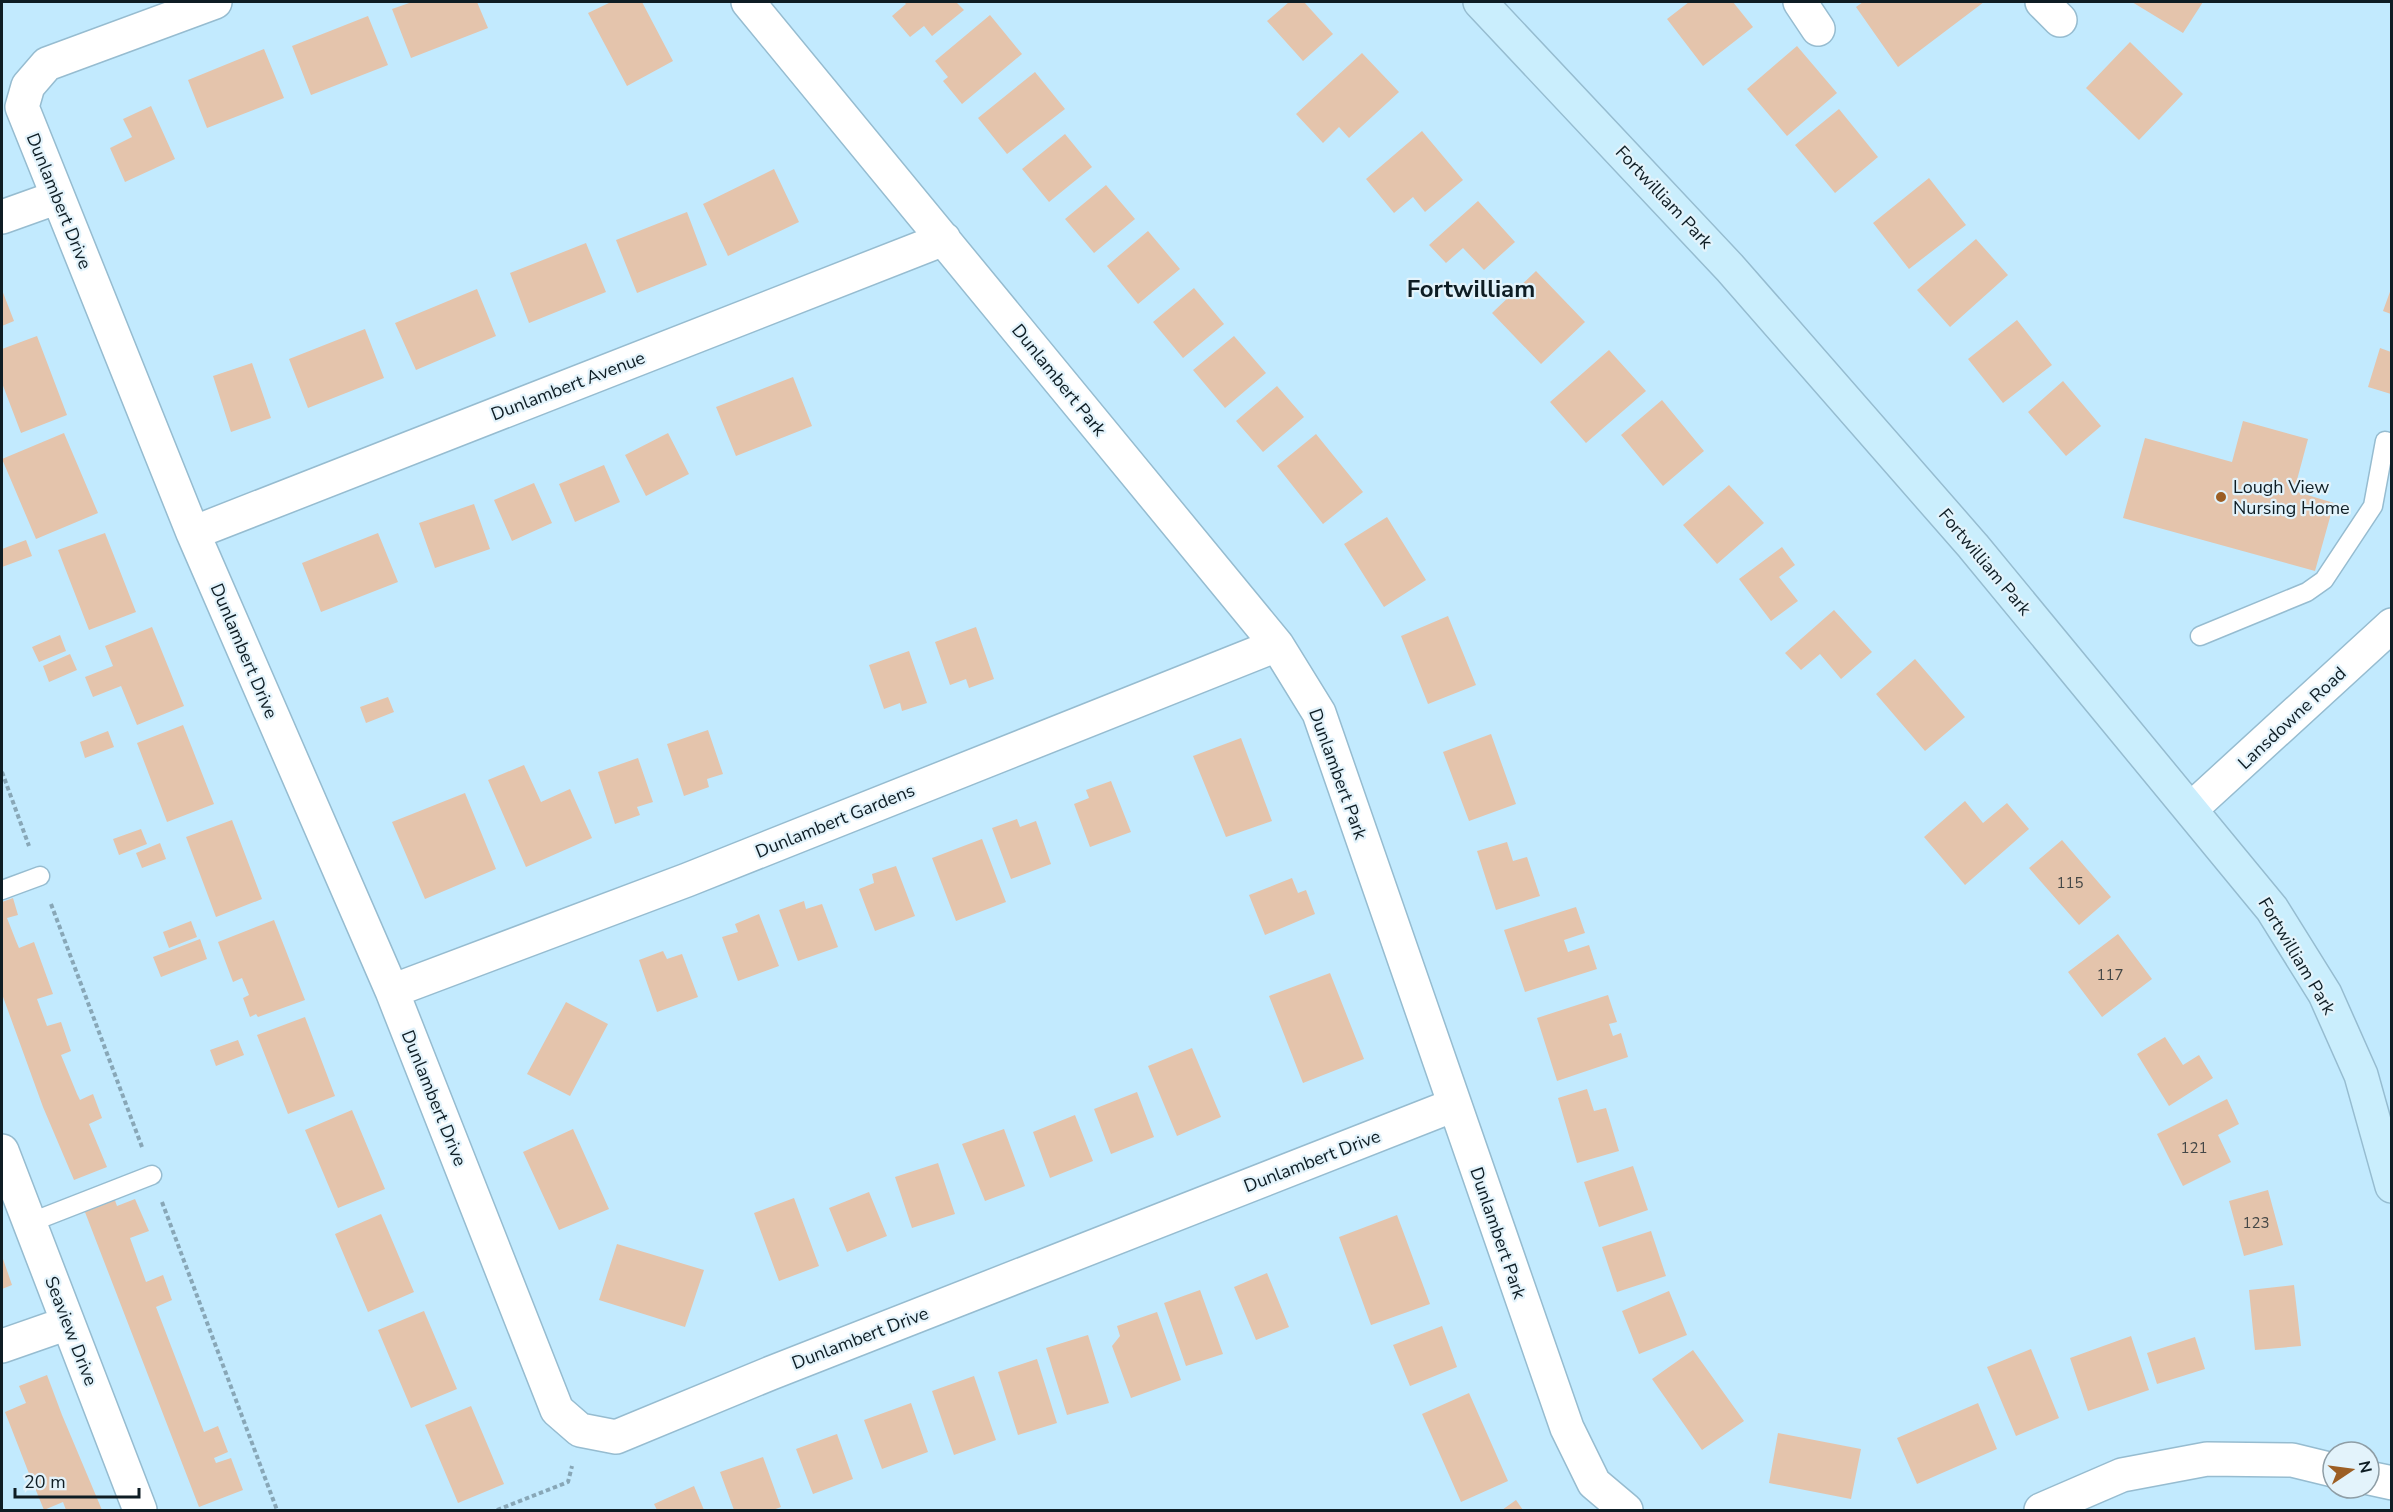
<svg xmlns="http://www.w3.org/2000/svg" width="2393" height="1512" font-family="'Nunito Sans',sans-serif">
	<rect width="100%" height="100%" fill="#c2eafe"/>
	<!-- building -->
	<path fill="#e4c4ac" d="M412 2H477L488 28 411 58 392 9Z
		M611 2H642L673 61 627 86 588 13Z
		M904 2H956L964 10 932 36 924 26 910 37 892 16 906 4Z
		M1289 2H1304L1333 34 1303 61 1267 21Z
		M1689 2H1733L1753 27 1703 66 1667 19Z
		M1863 2H1984L1898 67 1856 7Z
		M2132 2H2203L2183 33Z
		M990 15 1022 54 962 104 943 81 948 77 935 61Z
		M368 16 388 65 311 95 292 46Z
		M2130 42 2183 94 2139 140 2086 88Z
		M1797 46 1837 93 1787 136 1747 89Z
		M264 49 284 98 207 128 188 80Z
		M1362 53 1399 92 1349 138 1339 127 1323 143 1296 114Z
		M1035 72 1065 109 1007 154 978 118Z
		M151 106 175 159 125 182 110 148 132 137 123 119Z
		M1839 109 1878 157 1835 193 1795 145Z
		M1422 131 1463 180 1425 212 1413 197 1394 213 1366 179Z
		M1065 134 1092 167 1049 202 1022 169Z
		M774 169 799 222 728 256 703 204Z
		M1929 178 1966 225 1909 269 1873 223Z
		M1106 185 1135 219 1094 253 1065 219Z
		M1478 201 1515 242 1484 270 1463 248 1446 263 1429 245Z
		M687 212 707 265 637 293 616 240Z
		M1148 231 1180 269 1138 304 1107 266Z
		M1976 239 2008 275 1950 327 1917 290Z
		M586 243 606 292 529 323 510 273Z
		M1536 271 1585 322 1541 364 1492 313Z
		M1194 288 1224 324 1183 358 1153 322Z
		M477 289 496 336 416 370 395 323Z
		M2391 289V314L2383 311Z
		M2 290 14 321 2 326Z
		M2017 320 2052 365 2003 403 1968 359Z
		M365 329 384 378 308 408 289 359Z
		M37 336 67 415 21 433 2 383V349Z
		M1234 336 1266 373 1225 408 1193 370Z
		M2380 348 2391 352V394L2368 387Z
		M1609 350 1646 391 1586 443 1550 402Z
		M252 363 271 418 231 432 213 376Z
		M793 377 812 426 736 456 716 407Z
		M2063 381 2101 426 2066 456 2028 412Z
		M1277 386 1304 417 1263 452 1236 421Z
		M1662 400 1704 451 1663 486 1621 435Z
		M2243 421 2308 439 2294 491 2334 503 2315 571 2123 518 2145 438 2232 462Z
		M64 433 98 513 36 539 2 459Z
		M668 433 689 474 646 496 625 455Z
		M1316 434 1363 492 1323 524 1277 466Z
		M604 465 620 502 575 522 559 484Z
		M534 483 552 523 512 541 494 500Z
		M1729 485 1764 523 1717 564 1683 525Z
		M474 504 490 549 435 568 419 523Z
		M1387 517 1426 580 1384 607 1344 544Z
		M105 533 136 612 89 630 58 550Z
		M378 533 398 582 321 612 302 563Z
		M26 540 32 556 2 567V549Z
		M1782 547 1795 565 1779 577 1798 601 1771 621 1739 579Z
		M1834 610 1872 652 1841 679 1820 654 1801 670 1785 653Z
		M1448 616 1476 685 1428 704 1401 636Z
		M152 627 184 706 137 725 121 686 93 697 85 677 113 666 105 646Z
		M976 627 994 679 969 688 966 679 950 685 935 642Z
		M60 635 66 651 39 662 32 647Z
		M909 651 927 703 902 711 900 703 884 709 869 665Z
		M70 654 77 670 49 682 43 666Z
		M1915 659 1965 717 1925 751 1876 694Z
		M388 697 394 712 366 723 360 707Z
		M183 725 214 804 167 822 137 743Z
		M708 730 723 774 707 779 709 787 684 796 667 744Z
		M108 731 114 747 85 758 80 742Z
		M1491 734 1516 804 1469 821 1443 752Z
		M1241 738 1272 821 1226 837 1193 756Z
		M638 758 653 802 637 807 640 815 615 824 598 772Z
		M524 765 541 802 570 789 592 838 526 867 488 780Z
		M1111 781 1131 832 1090 847 1074 804 1089 798 1086 790Z
		M465 793 496 869 425 899 392 822Z
		M1965 801 1983 823 2007 803 2029 829 1965 885 1924 837Z
		M1017 819 1020 827 1036 821 1051 864 1011 879 992 828Z
		M232 820 262 899 216 917 186 837Z
		M141 829 147 844 119 855 113 839Z
		M982 839 1006 902 956 921 932 858Z
		M2062 840 2111 897 2079 925 2029 868Z
		M1507 842 1513 861 1527 857 1540 896 1496 910 1477 851Z
		M160 843 166 859 142 868 136 853Z
		M896 866 915 916 875 931 859 889 874 883 872 874Z
		M1292 878 1298 893 1306 890 1315 914 1265 935 1249 895Z
		M13 898 18 915 7 918 16 941 19 948 34 942 53 994 37 999 47 1026 61 1022 71 1051 61 1055 77 1094 80 1100 93 1094 102 1118 89 1124 107 1167 74 1180 43 1107 2 994V902Z
		M804 901 806 909 822 904 838 947 798 961 779 910Z
		M1576 907 1585 933 1564 940 1568 952 1589 945 1597 969 1525 992 1504 930Z
		M759 914 779 966 738 981 722 937 738 932 735 924Z
		M274 920 305 1000 258 1017 256 1014 250 1017 243 998 249 995 242 978 233 982 218 942Z
		M191 921 197 937 169 948 163 932Z
		M2118 934 2152 979 2102 1017 2068 972Z
		M200 939 207 959 161 977 153 957Z
		M663 951 667 959 682 954 698 997 657 1012 639 960Z
		M1330 973 1364 1059 1303 1083 1269 996Z
		M1608 995 1617 1022 1609 1024 1613 1036 1621 1033 1628 1057 1557 1081 1537 1018Z
		M566 1002 608 1024 570 1096 527 1074Z
		M305 1017 335 1096 288 1114 257 1035Z
		M2165 1037 2183 1065 2199 1055 2213 1078 2169 1106 2137 1054Z
		M238 1040 244 1055 216 1066 210 1050Z
		M1192 1048 1221 1117 1177 1136 1148 1066Z
		M1587 1089 1594 1111 1606 1108 1619 1151 1577 1163 1558 1098Z
		M1137 1092 1154 1137 1111 1154 1094 1109Z
		M2227 1099 2239 1124 2218 1135 2231 1162 2183 1186 2157 1134Z
		M352 1110 385 1189 338 1208 305 1130Z
		M1075 1115 1093 1161 1050 1178 1033 1132Z
		M573 1129 609 1209 559 1230 523 1152Z
		M1004 1129 1025 1186 985 1201 962 1144Z
		M938 1163 955 1214 912 1228 895 1177Z
		M1633 1166 1648 1210 1599 1227 1584 1182Z
		M2268 1190 2283 1245 2244 1256 2229 1201Z
		M869 1192 887 1236 847 1252 829 1208Z
		M113 1195 117 1206 135 1199 149 1231 130 1238 146 1282 163 1275 172 1300 156 1307 204 1432 218 1426 228 1452 214 1458 216 1463 231 1458 243 1490 199 1507 83 1207Z
		M794 1198 819 1266 779 1281 754 1213Z
		M381 1214 414 1292 368 1312 335 1234Z
		M1397 1215 1430 1304 1371 1325 1339 1237Z
		M1651 1231 1666 1276 1617 1292 1602 1247Z
		M617 1244 704 1270 685 1327 599 1300Z
		M2 1256 12 1285 2 1289Z
		M1267 1273 1289 1327 1256 1340 1234 1287Z
		M2294 1285 2301 1346 2255 1350 2249 1290Z
		M1200 1290 1223 1354 1186 1366 1164 1303Z
		M1669 1291 1687 1335 1639 1354 1622 1311Z
		M424 1311 457 1389 411 1408 378 1330Z
		M1157 1312 1181 1380 1131 1398 1112 1346 1120 1336 1117 1326Z
		M1442 1326 1457 1367 1410 1386 1393 1345Z
		M1088 1335 1109 1403 1067 1415 1046 1348Z
		M2131 1336 2149 1390 2088 1411 2070 1358Z
		M2195 1337 2205 1369 2157 1384 2147 1353Z
		M2031 1349 2059 1418 2016 1436 1987 1367Z
		M1693 1350 1744 1421 1702 1450 1652 1379Z
		M1037 1359 1057 1423 1018 1435 998 1372Z
		M47 1375 62 1415 102 1510H66L63 1502 44 1510 28 1471 5 1412 26 1403 19 1386Z
		M974 1376 996 1440 954 1455 932 1391Z
		M1469 1393 1508 1481 1461 1502 1422 1414Z
		M911 1403 928 1452 882 1469 864 1420Z
		M1978 1403 1997 1449 1917 1484 1897 1438Z
		M471 1406 504 1484 458 1503 425 1425Z
		M1778 1433 1861 1449 1851 1499 1769 1483Z
		M837 1434 853 1479 813 1494 796 1449Z
		M763 1457 781 1507 773 1510H734L720 1472Z
		M694 1486 704 1510H657L654 1504Z
		M1516 1500 1523 1510H1502Z"/>
	<g fill="none" stroke-linecap="round" stroke-linejoin="round">
		<defs>
			<path id="lane" d="M2200 636 2307 592 2324 580 2373 506 2385 441 2392 443
				M2 890 40 876
				M29 1223 152 1175"/>
			<path id="street" d="M215 2 47 64 28 86 22 107 193 533 392 991 557 1410 580 1430 616 1437 771 1373 1454 1105
				M748 2 1277 645 1319 713 1567 1428 1594 1483 1626 1510
				M1800 2 1818 29
				M2042 2 2060 20
				M2 217 58 197
				M193 533 944 239
				M2191 809 2392 625
				M392 991 687 880 1277 645
				M2 1151 140 1510
				M2 1346 68 1323
				M2369 1478 2392 1483
				M2041 1510 2122 1475 2207 1459 2292 1460 2333 1470"/>
			<path id="secondary" d="M1480 2 1730 268 1973 546 2272 909 2325 994 2361 1075 2392 1186"/>
		</defs>
		<!-- lane casing -->
		<use href="#lane" stroke="#96bcd0" stroke-width="21"/>
		<!-- street casing -->
		<use href="#street" stroke="#96bcd0" stroke-width="36"/>
		<!-- secondary casing -->
		<use href="#secondary" stroke="#96bcd0" stroke-width="36"/>
		<!-- path -->
		<path stroke="#88a7b7" stroke-width="4" stroke-dasharray="4.5 3" stroke-linecap="butt" d="M2 772 29 846
			M51 904 142 1147
			M162 1202 277 1510
			M497 1510 568 1482 572 1466"/>
		<!-- lane -->
		<use href="#lane" stroke="#fff" stroke-width="18"/>
		<!-- street -->
		<use href="#street" stroke="#fff" stroke-width="33"/>
		<!-- secondary -->
		<use href="#secondary" stroke="#caeefd" stroke-width="33"/>
	</g>
	<!-- markers -->
	<circle fill="#9c5e24" stroke="#e3f3fb" stroke-width="2" cx="2221" cy="497" r="6"/>
	<g text-anchor="middle" stroke-width="4.5" stroke-linejoin="round" paint-order="stroke">
		<!-- number labels -->
		<g font-size="15" fill="#444746">
			<text x="2070" y="888">115</text>
			<text x="2110" y="980">117</text>
			<text x="2194" y="1153">121</text>
			<text x="2256" y="1228">123</text>
		</g>
		<!-- street labels -->
		<g font-size="18" fill="#0e1d24" stroke="#e3f3fb">
			<text transform="translate(1664 197) rotate(47)" y="6">Fortwilliam Park</text>
			<text transform="translate(59 201) rotate(68)" y="6">Dunlambert Drive</text>
			<text transform="translate(1059 380) rotate(51)" y="6">Dunlambert Park</text>
			<text transform="translate(568 386) rotate(-21)" y="6">Dunlambert Avenue</text>
			<text transform="translate(1985 562) rotate(50)" y="6">Fortwilliam Park</text>
			<text transform="translate(244 651) rotate(67)" y="6">Dunlambert Drive</text>
			<text transform="translate(2292 718) rotate(-43)" y="6">Lansdowne Road</text>
			<text transform="translate(1338 774) rotate(70)" y="6">Dunlambert Park</text>
			<text transform="translate(835 821) rotate(-22)" y="6">Dunlambert Gardens</text>
			<text transform="translate(2297 956) rotate(59)" y="6">Fortwilliam Park</text>
			<text transform="translate(434 1098) rotate(68)" y="6">Dunlambert Drive</text>
			<text transform="translate(1312 1161) rotate(-21)" y="6">Dunlambert Drive</text>
			<text transform="translate(1498 1233) rotate(71)" y="6">Dunlambert Park</text>
			<text transform="translate(71 1331) rotate(69)" y="6">Seaview Drive</text>
			<text transform="translate(860 1338) rotate(-21)" y="6">Dunlambert Drive</text>
		</g>
		<!-- poi labels -->
		<g font-size="18" fill="#0e1d24" stroke="#e3f3fb" text-anchor="start">
			<text x="2233" y="493">Lough View<tspan x="2233" dy="21">Nursing Home</tspan></text>
		</g>
		<!-- district labels -->
		<g font-size="24" font-weight="bold" fill="#0e1d24" stroke="#e3f3fb">
			<text x="1471" y="297">Fortwilliam</text>
		</g>
	</g>
	<!-- border -->
	<rect width="2393" height="1512" fill="none" stroke="#0e1d24" stroke-width="6"/>
	<!-- north arrow -->
	<g transform="translate(2351 1470) rotate(77)"><circle r="28" fill="#e3f3fb" stroke="#8e9da5" stroke-width="1.5"/>
	<path d="M0-4.5L10 22L0 15L-10 22Z" fill="#9c5e24"/>
	<text y="-9" font-size="16" font-weight="bold" text-anchor="middle" fill="#0e1d24">N</text>
	</g>
	<!-- scale -->
	<path d="M15 1488v9h124v-9" fill="none" stroke="#0e1d24" stroke-width="3"/>
	<text x="24" y="1488" font-size="18" fill="#0e1d24" stroke="#e3f3fb" stroke-width="4.5" paint-order="stroke">20 m</text>
</svg>
